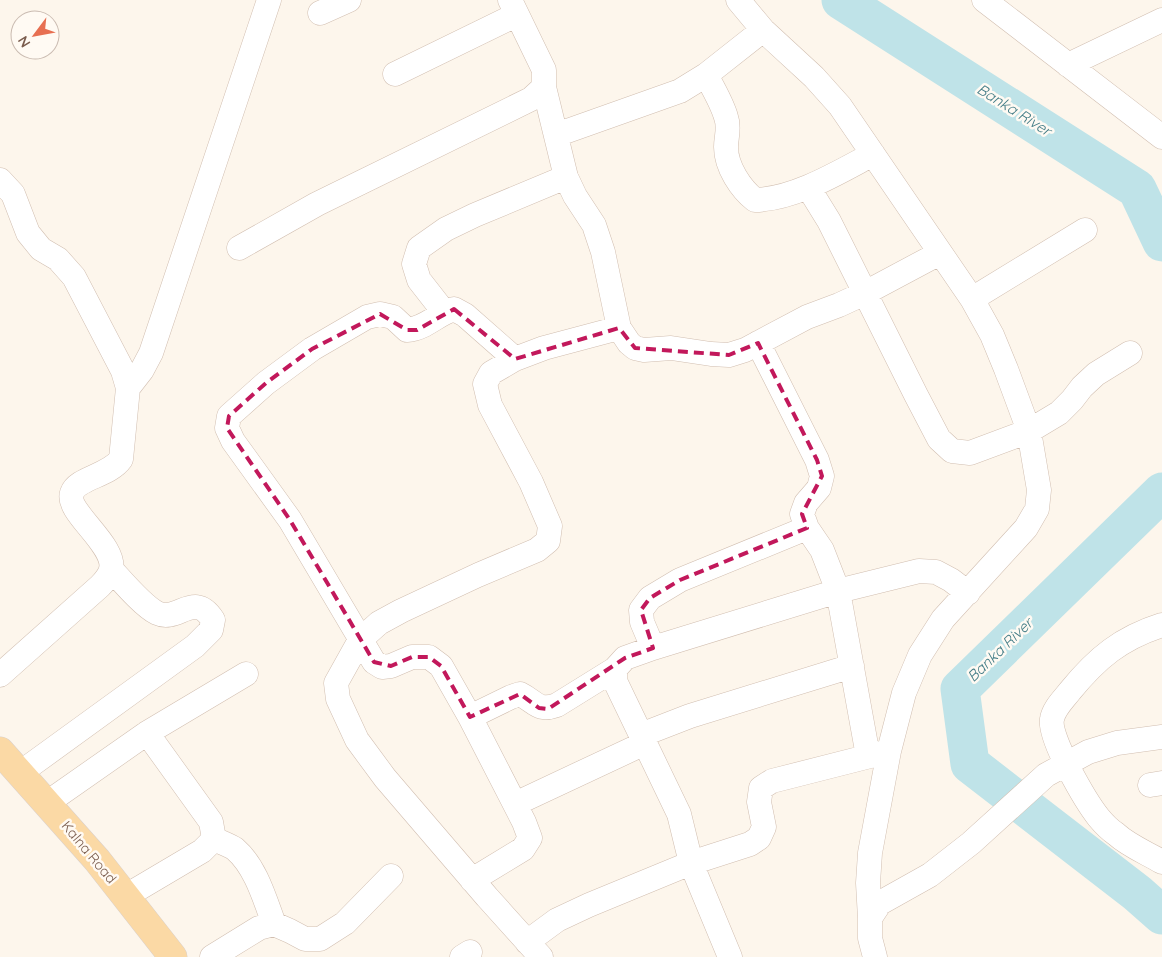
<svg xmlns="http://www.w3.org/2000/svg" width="1162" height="957" font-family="Quicksand,sans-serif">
	<rect width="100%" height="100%" fill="#fdf6ec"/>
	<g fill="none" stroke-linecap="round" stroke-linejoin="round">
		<!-- river -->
		<path stroke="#bfe3e8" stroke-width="39" d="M841 0 1137 189 1162 242
			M1162 492 960 689 970 764 1137 893 1162 915"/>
		<defs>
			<path id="minor" d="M738 0 763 30 814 77 840 106 972 299 992 335 1006 369 1029 431 1039 490 1037 509 1026 528 943 619 920 655 904 693 889 751 870 853 868 883 870 918
				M984 0 1162 137
				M320 13 349 0
				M1068 65 1162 20
				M395 74 516 15
				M706 75C713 88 722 103 726 117 730 128 726 137 726 147 726 167 741 189 755 200 795 199 839 172 873 154
				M544 87 566 177 575 196 594 225 603 252 619 328 629 343 635 348 644 350 671 348 711 354 729 355 745 350 807 317 839 305 865 293 940 253
				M556 135 680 91 706 75 763 30
				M0 180 13 194 28 233 41 249 58 259 74 277 123 371 128 388 121 459C109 476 77 478 72 493 65 512 117 545 111 570 109 576 104 582 100 586L0 675
				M808 187 829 221 916 395 939 439 952 451 970 453 1029 431 1059 413 1072 400 1082 387 1096 374 1130 353
				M239 248 317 204 531 99 544 87V70L510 0
				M972 299 1085 230
				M444 312 419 280 414 264 419 248 446 229 475 215 566 177
				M758 343 817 460 822 476 819 488 806 503 802 514 807 528 822 550 838 591 868 756
				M128 388 142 370 151 353 269 0
				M1162 625C1121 638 1097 658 1070 691 1064 699 1054 708 1052 719 1048 738 1087 803 1099 818 1104 824 1110 830 1116 834 1129 846 1147 853 1162 862
				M653 648 642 622 641 610 650 598 680 580 807 528
				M470 717 511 697 520 694C536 702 538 712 557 705L615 669
				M641 735 690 716 852 666
				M20 773 195 646 211 630 213 620C194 590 178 623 157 613 143 606 122 581 111 569
				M1150 785 1162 783
				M47 803 147 733 246 674
				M515 804 645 743
				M214 839C220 842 229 845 235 849 256 867 265 900 274 924
				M472 880 523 849 530 838 524 822 470 717 441 666 429 657H412L391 666 382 667 374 662 290 520 233 441 227 428 229 416 266 383 312 349 367 317 380 314 393 317 407 330C425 329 437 314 454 309L465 315 515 359
				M126 896 202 851 214 839 211 822 147 733
				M527 942 557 920 589 905 691 863 750 844 759 838 764 827 759 802 761 788 772 781 882 753
				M212 957 259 928 274 924 290 931 305 939H320L345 923 391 876
				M462 957 470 952
				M541 957 487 897 385 778 357 740 338 699 336 683 360 640 379 623 401 611 478 575 537 550 548 541 550 526 531 482 490 405 485 384 491 373 515 359 544 348 619 328
				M730 957 691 863 679 814 615 681V669L625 658 653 648 838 591 919 571 936 572 951 580 968 593
				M875 957 870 938V918L880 903 930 875 971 843 1046 775 1088 752 1117 743 1162 737"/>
			<path id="primary" d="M0 751 97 860 173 957"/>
		</defs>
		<!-- minor casing -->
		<use href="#minor" stroke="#d1beb0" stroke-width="25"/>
		<!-- primary casing -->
		<use href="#primary" stroke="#dad1cd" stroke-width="29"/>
		<!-- minor -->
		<use href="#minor" stroke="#fff" stroke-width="24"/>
		<!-- primary -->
		<use href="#primary" stroke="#fbd9a5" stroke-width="28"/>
	</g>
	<!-- marked area -->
	<path fill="none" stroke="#c2185b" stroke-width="4" stroke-dasharray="10 6" stroke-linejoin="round" d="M454 309 515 359 619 328 635 348 729 355 758 343 817 460 822 476 802 514 807 528 680 580 650 598 641 610 653 648 625 658 548 709 539 708 520 694 470 717 441 666 429 657H412L391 666 374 662 290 520 227 428 229 416 266 383 312 349 380 314 407 330H417Z"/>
	<g text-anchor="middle" stroke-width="5" stroke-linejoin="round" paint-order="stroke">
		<!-- street labels -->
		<g font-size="14" fill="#7a5c4d" stroke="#fffaf3">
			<text transform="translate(89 852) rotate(50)" y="5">Kalna Road</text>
		</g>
		<!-- water labels -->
		<g font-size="15" font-style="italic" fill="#437c86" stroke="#fffaf3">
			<text transform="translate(1014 110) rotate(32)" y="5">Banka River</text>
			<text transform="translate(1000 650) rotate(-44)" y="5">Banka River</text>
		</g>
	</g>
	<!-- north arrow -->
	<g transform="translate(35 35) rotate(238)"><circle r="24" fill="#fffaf3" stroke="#cabbb1"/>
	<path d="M0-4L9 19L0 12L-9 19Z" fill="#e76f51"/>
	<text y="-8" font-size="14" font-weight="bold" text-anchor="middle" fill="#7a5c4d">N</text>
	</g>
</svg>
